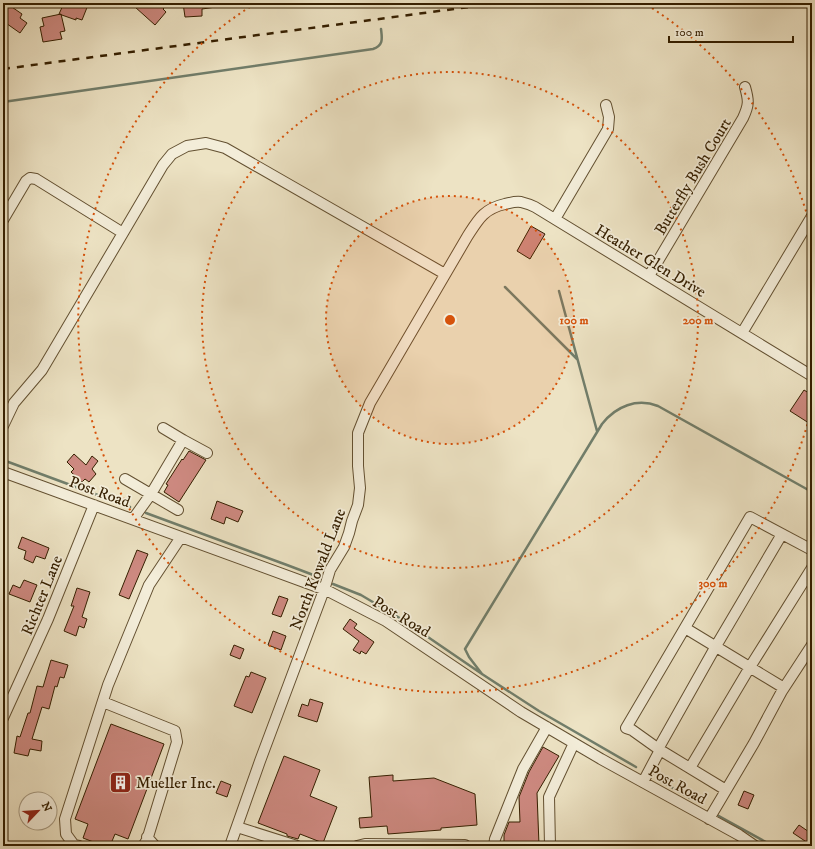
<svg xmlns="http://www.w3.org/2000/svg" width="815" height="849" font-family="'IM FELL DW Pica',serif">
	<rect width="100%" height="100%" fill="#ede3c4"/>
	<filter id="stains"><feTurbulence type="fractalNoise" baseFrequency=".005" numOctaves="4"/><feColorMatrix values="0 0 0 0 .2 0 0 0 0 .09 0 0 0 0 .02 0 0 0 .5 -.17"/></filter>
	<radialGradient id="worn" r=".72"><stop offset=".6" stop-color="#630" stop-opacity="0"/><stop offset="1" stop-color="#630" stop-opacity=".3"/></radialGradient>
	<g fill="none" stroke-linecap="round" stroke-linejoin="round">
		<!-- stream -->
		<path stroke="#717e6b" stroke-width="2.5" d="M3 102 373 49C384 45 382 38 381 29
			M505 287 577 359
			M559 291 597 431
			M3 460 130 507
			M146 513 287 565 316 576
			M333 584 361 595 403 620 482 674 539 711 636 767
			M482 674 469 657 465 649 602 424C616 406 637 398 658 406L812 492
			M661 781 690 798
			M717 815 773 846"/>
	</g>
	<!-- building -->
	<path fill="#cd8980" stroke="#351f00" d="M3 3H6L22 14 20 18 27 23 20 33 3 21Z
		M64 3H83L88 5 82 20 76 18V20L59 14Z
		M139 3H159L164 8 163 9 166 12 155 25 135 7Z
		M183 3H216V7L202 9V16L185 17Z
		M61 14 65 31 60 32 62 39 43 42 40 27 44 26 42 18Z
		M531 226 545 234 530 259 517 251Z
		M804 390 812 395V425L790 411Z
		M189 451 206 460 179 502 164 492 168 485 166 484 182 459 183 460Z
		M74 454 86 465 92 456 98 461 92 469 96 474 89 482 85 479 82 482 71 472 74 469 67 462Z
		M217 501 243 511 238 522 226 517 224 524 211 519Z
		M22 537 49 548 45 559 36 556 33 563 24 559 26 551 18 548Z
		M137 550 148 554 129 599 119 595Z
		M24 580 37 585 30 602 9 594 13 585 20 588Z
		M77 588 90 592 82 617 87 619 84 628 79 626 76 636 64 631 74 606H71Z
		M279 596 288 599 281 617 272 614Z
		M350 619 357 624 354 628 374 642 366 654 361 651 360 654 353 650 359 641 343 629Z
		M273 631 286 636 281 650 268 645Z
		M234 645 244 649 240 659 230 655Z
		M51 660 68 665 64 678 60 677 57 687 55 686 49 709 42 707 32 739 42 741 41 751 30 749 28 756 14 753 17 736 20 737 28 713H30L37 686 43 687Z
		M251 672 266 678 252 713 234 706 246 676 249 677Z
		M310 699 323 703 317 722 298 716 302 704 308 706Z
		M111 724 164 744 128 839 115 834 110 846H104L83 838 88 824 75 819Z
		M543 747 559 756 537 793 539 845 504 846V835L509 822H520L519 797 529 772Z
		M284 756 320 770 310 796 337 807 323 843 300 834 298 839 287 836V834L258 823Z
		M393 775V781L434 778 475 794 477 825 441 828V830L388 834 387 826 360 828 359 818 372 817 369 777Z
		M221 781 231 785 227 797 216 793Z
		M744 791 754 795 748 809 738 805Z
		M799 825 812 834V837L808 843 793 833Z"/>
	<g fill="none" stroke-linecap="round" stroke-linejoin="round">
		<defs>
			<path id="minor" d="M555 219 608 129 609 117 606 105
				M3 220 26 181 30 178 36 179 123 233 42 370 14 403 3 426
				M123 233 163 165 172 154 187 146 206 143 225 148 445 274
				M649 276 743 118C749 105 749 101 745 87
				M742 333 812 216
				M163 428 183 440
				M3 472 326 590 386 621 521 712 601 759 739 835 755 846
				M125 479 178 510
				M133 519 151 494 183 440 207 453
				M685 628 784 688
				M103 702 175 731 177 742 147 840 143 846
				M3 718 48 619 94 505
				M658 749 716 646 782 534
				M660 750 726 790
				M690 768 750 667 812 568
				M643 782 660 750 632 730 626 728 750 517 812 550
				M709 819 754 743 782 691 812 645
				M237 827 297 846
				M147 837 155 846
				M79 846 74 845 66 834 65 819 108 685 149 585 181 537
				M230 846 260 761 324 590 330 570 344 547 349 533 352 521 358 505 360 488 358 466V433L370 403 467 237C478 220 483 209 505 204 510 203 515 201 521 202 525 203 531 205 535 207L812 376
				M357 846 365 844 465 845
				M494 846 495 839 523 769 547 727
				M550 846 549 797 574 743"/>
		</defs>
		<!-- minor casing -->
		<use href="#minor" stroke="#635031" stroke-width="12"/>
		<!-- minor -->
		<use href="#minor" stroke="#f3edd9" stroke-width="10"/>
		<!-- rail -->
		<path stroke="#351f00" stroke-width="2.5" stroke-dasharray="7 7" stroke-linecap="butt" d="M3 69 499 3"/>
	</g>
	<!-- distance rings -->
	<circle cx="450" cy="320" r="124" fill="#d6530b" fill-opacity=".12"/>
	<g fill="none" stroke="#d6530b" stroke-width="2" stroke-dasharray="2 4">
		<circle cx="450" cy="320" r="124"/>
		<circle cx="450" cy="320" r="248"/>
		<path d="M812 407A372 372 0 1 1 253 5M647 5A372 372 0 0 1 812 233"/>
	</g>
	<!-- icons -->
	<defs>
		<symbol id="building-square" viewBox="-11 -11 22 22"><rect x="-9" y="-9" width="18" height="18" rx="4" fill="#8f2418" stroke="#f3edd9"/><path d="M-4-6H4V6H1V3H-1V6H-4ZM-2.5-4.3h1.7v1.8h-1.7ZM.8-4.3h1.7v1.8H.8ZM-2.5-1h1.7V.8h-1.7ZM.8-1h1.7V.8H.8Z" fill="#fff"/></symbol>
	</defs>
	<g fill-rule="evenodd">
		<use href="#building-square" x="108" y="770" width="25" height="25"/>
	</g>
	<g text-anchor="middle" stroke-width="3.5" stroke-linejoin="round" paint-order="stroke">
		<!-- street labels -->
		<g font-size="16" fill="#351f00" stroke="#f3edd9">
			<text transform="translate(692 176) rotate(-59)" y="6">Butterfly Bush Court</text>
			<text transform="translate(651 260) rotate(31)" y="6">Heather Glen Drive</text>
			<text transform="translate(100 491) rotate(20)" y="6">Post Road</text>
			<text transform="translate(317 569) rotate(-69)" y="6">North Kowald Lane</text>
			<text transform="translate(41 595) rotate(-68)" y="6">Richter Lane</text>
			<text transform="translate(402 616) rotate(31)" y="6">Post Road</text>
			<text transform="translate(678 784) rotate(29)" y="6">Post Road</text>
		</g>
		<!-- poi labels -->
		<g font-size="16" fill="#351f00" stroke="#f3edd9" text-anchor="start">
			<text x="136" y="788">Mueller Inc.</text>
		</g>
	</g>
	<circle cx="450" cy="320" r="6" fill="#d6530b" stroke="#f3edd9" stroke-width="2"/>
	<g font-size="12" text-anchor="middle" font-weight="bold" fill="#d6530b" stroke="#f3edd9" stroke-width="3.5" stroke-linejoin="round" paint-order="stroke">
		<text x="574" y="324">100 m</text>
		<text x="698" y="324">200 m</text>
		<text x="713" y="587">300 m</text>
	</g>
	<!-- margin -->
	<rect width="815" height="849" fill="none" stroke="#ede3c4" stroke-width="16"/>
	<rect x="4" y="4" width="807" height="841" fill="none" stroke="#351f00" stroke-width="2"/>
	<rect x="8" y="8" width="799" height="833" fill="none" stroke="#351f00"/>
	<!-- north arrow -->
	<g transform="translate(38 811) rotate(65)"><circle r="19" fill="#f3edd9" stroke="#a79b82"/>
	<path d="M0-3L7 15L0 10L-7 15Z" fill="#8f2418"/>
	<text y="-6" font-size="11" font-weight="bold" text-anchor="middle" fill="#351f00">N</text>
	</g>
	<!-- scale -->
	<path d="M669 36v6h124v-6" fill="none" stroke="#351f00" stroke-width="2"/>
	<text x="675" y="36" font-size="12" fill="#351f00" stroke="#f3edd9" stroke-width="3" paint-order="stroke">100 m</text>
	<rect width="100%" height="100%" filter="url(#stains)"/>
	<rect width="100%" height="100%" fill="url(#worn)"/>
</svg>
